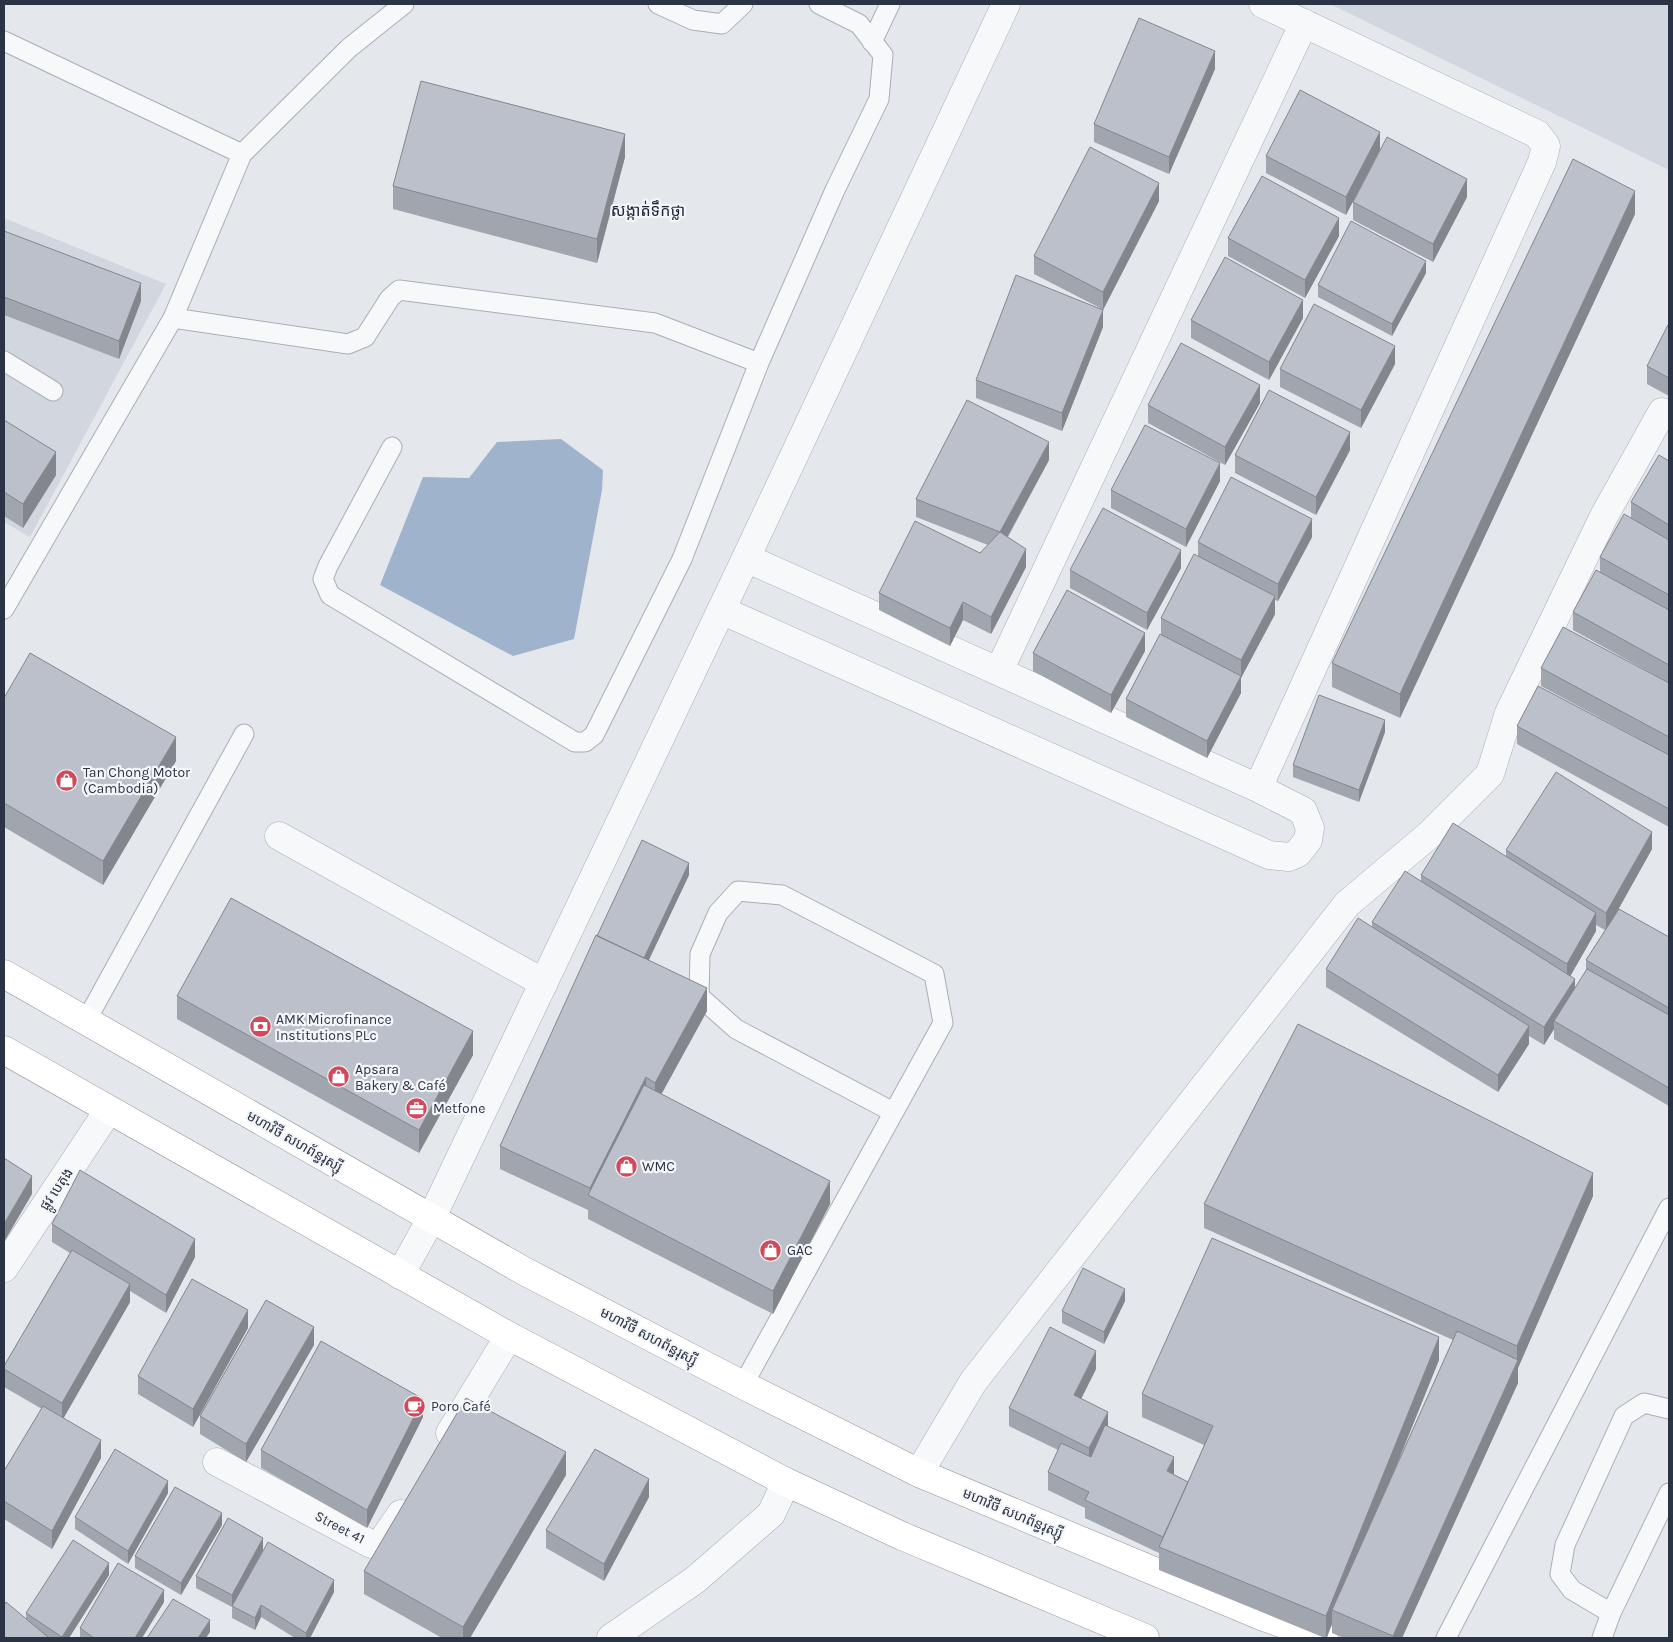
<svg xmlns="http://www.w3.org/2000/svg" width="1673" height="1642" font-family="Karla,'Noto Sans Khmer',sans-serif">
	<rect width="100%" height="100%" fill="#e4e7ec"/>
	<!-- built -->
	<path fill="#d2d6de" d="M1330 4H1669V170Z
		M4 218 166 284 30 537 4 522Z"/>
	<!-- water -->
	<path fill="#9fb4cc" d="M561 439 603 470 602 490 574 639 513 656 380 585 423 477 469 478 497 442Z"/>
	<g fill="none" stroke-linecap="round" stroke-linejoin="round">
		<defs>
			<path id="service" d="M658 4 693 20 722 24 743 4
				M4 41 242 154 173 318 4 609
				M872 42 890 4
				M242 154 349 48 404 4
				M173 318 348 344 365 337 390 298 399 290 655 323 759 363
				M4 361 53 391
				M392 447 328 566 323 579 330 595 575 742H585L594 735 682 559 759 363 835 190 879 99 883 55 859 24 819 4
				M86 1021 244 734
				M743 1385 943 1023 934 974 782 895 738 891 718 913 700 954 699 996 736 1029 893 1112
				M1611 1613 1572 1590 1560 1574 1565 1545 1624 1416 1644 1403 1669 1409
				M1446 1638 1669 1208
				M1602 1638 1611 1613 1669 1493"/>
			<path id="minor" d="M721 610 1269 855 1289 857 1298 853 1308 840 1310 828 1303 811 1258 788 746 558
				M999 671 1304 23
				M1258 788 1542 162 1546 146 1537 134 1263 4
				M279 836 544 983
				M4 1268 108 1111
				M400 1275 431 1219 746 558 1006 4
				M450 1433 509 1336
				M217 1462 371 1544 381 1543 401 1514
				M919 1473 973 1382 1347 904 1429 835 1490 774 1509 713 1604 516 1662 412"/>
			<path id="tertiary" d="M611 1638 695 1580 771 1514 786 1482"/>
			<path id="trunk" d="M4 974 524 1271 743 1385 919 1473 1264 1617 1324 1638
				M4 1050 509 1336 786 1482 902 1536 1145 1638"/>
		</defs>
		<!-- service casing -->
		<use href="#service" stroke="#a9aeb7" stroke-width="21"/>
		<!-- minor casing -->
		<use href="#minor" stroke="#a9aeb7" stroke-width="29"/>
		<!-- tertiary casing -->
		<use href="#tertiary" stroke="#a9aeb7" stroke-width="29"/>
		<!-- trunk casing -->
		<use href="#trunk" stroke="#8b94a3" stroke-width="29"/>
		<!-- service -->
		<use href="#service" stroke="#f7f8fa" stroke-width="19"/>
		<!-- minor -->
		<use href="#minor" stroke="#f7f8fa" stroke-width="28"/>
		<!-- tertiary -->
		<use href="#tertiary" stroke="#f7f8fa" stroke-width="28"/>
		<!-- trunk -->
		<use href="#trunk" stroke="#fff" stroke-width="28"/>
	</g>
	<!-- wall -->
	<path fill="#a1a5ae" fill-rule="evenodd" d="M1215 69 1169 174 1094 142V124Z
		M1380 132 1346 215 1266 173V156Z
		M625 157 597 263 393 209V186Z
		M1467 197 1433 262 1353 220V202Z
		M1159 201 1103 310V327L1062 431 976 398V380L1100 308 1034 274V256Z
		M1635 214 1400 718 1332 687V663Z
		M4 231 141 301 119 359 4 315Z
		M1339 236 1305 298 1228 256V238Z
		M1426 273 1392 336 1318 297V285Z
		M1303 318 1269 380 1191 338V320Z
		M1669 323V396L1647 384V366Z
		M1395 364 1361 428 1280 387V369Z
		M1260 403 1225 465 1148 423V405Z
		M4 420 56 475 23 528 4 516Z
		M1350 450 1316 515 1235 473V455Z
		M1049 460 1008 537 1026 567 991 634 963 620 950 646 879 610V593L980 553 988 545 916 517V499Z
		M1669 461V683L1573 630V612L1600 572V557L1631 519V502Z
		M1220 481 1186 547 1111 508V490Z
		M1312 537 1278 601 1275 600V614L1241 678V693L1207 758 1126 717V699L1161 634V618L1198 556V542Z
		M1181 568 1147 630 1070 588V570Z
		M1145 651 1111 713 1033 671V653Z
		M1541 668 1669 683V827L1517 744V726L1643 741 1541 686Z
		M4 698 176 761 103 885 4 827Z
		M1385 732 1359 802 1293 777V765Z
		M1652 849 1612 921 1669 937V1106L1554 1039V1029L1544 1045 1529 1036V1044L1498 1092 1326 987V969L1372 926V922L1421 881V875L1506 857V850ZM1596 925 1605 930 1586 960V970L1575 989 1570 976 1596 931Z
		M689 875 649 960 707 1011 661 1094 830 1204 773 1314 588 1219V1210L500 1169V1146L597 936Z
		M177 996 473 1055 419 1153 177 1019Z
		M1593 1196 1518 1368V1383L1402 1638H1344L1332 1633V1624L1327 1638H1325L1159 1570V1553L1085 1518V1508L1048 1490V1472L1058 1450 1009 1426V1408L1096 1369 1081 1399 1108 1426 1174 1475 1188 1482 1204 1445 1142 1417V1394L1439 1360 1394 1472 1453 1340 1204 1228V1204Z
		M52 1224 195 1257 166 1313 130 1291V1302L63 1418 101 1458 52 1549 4 1519V1471L42 1409 4 1387V1366L70 1253 52 1242Z
		M1125 1301 1104 1344 1062 1323V1311Z
		M248 1328 193 1427 138 1394V1376Z
		M314 1345 246 1462 200 1434V1416Z
		M423 1417 367 1528 261 1468V1450Z
		M566 1475 470 1638H442L364 1594V1571Z
		M168 1493 128 1564 75 1529V1517Z
		M649 1497 604 1581 546 1548V1530Z
		M222 1525 181 1595 135 1568V1556Z
		M263 1550 246 1582 334 1592 310 1638H295L261 1617 255 1630 232 1618V1607L196 1588V1576Z
		M109 1575 69 1638H4L26 1619V1613Z
		M164 1602 142 1638H80V1628Z"/>
	<!-- shaded-wall -->
	<path fill="#83868d" d="M1215 51V69L1169 174V157Z
		M1380 132V150L1346 215V197Z
		M625 134V157L597 263V239Z
		M1467 179V197L1433 262V244Z
		M1159 183V201L1103 310V292Z
		M1635 191V214L1400 718V694Z
		M1339 218V236L1305 298V280Z
		M1426 261V273L1392 336V324Z
		M141 283V301L119 359V341Z
		M1303 300V318L1269 380V362Z
		M1103 310V327L1062 431V413Z
		M1395 346V364L1361 428V410Z
		M1260 385V403L1225 465V447Z
		M1350 432V450L1316 515V497Z
		M1049 442V460L1000 550V532Z
		M56 452V475L23 528V504Z
		M1220 463V481L1186 547V529Z
		M1312 519V537L1278 601V584Z
		M1026 549V567L991 634V617Z
		M1181 550V568L1147 630V613Z
		M1275 596V614L1241 678V660Z
		M963 602V620L950 646V628Z
		M1145 633V651L1111 713V695Z
		M1241 676V693L1207 758V741Z
		M1385 720V732L1359 802V790Z
		M176 737V761L103 885V861Z
		M1652 832V849L1606 931V913Z
		M689 863V875L643 972V960Z
		M1596 913V931L1567 982V964Z
		M1575 979V997L1554 1021V1029L1544 1045V1027Z
		M707 988V1011L655 1106V1083Z
		M1529 1026V1044L1498 1092V1075Z
		M473 1031V1055L419 1153V1130Z
		M646 1077V1100L590 1196V1188Z
		M1593 1173V1196L1518 1368V1383L1402 1638H1393V1636L1517 1361V1346Z
		M32 1176V1194L4 1242V1224Z
		M830 1181V1204L773 1314V1291Z
		M195 1239V1257L166 1313V1295Z
		M130 1284V1302L62 1421V1403Z
		M1125 1289V1301L1104 1344V1332Z
		M248 1310V1328L193 1427V1409Z
		M314 1327V1345L246 1462V1444Z
		M1439 1337V1360L1337 1612 1332 1610V1624L1326 1638V1616Z
		M1096 1351V1369L1074 1413V1395Z
		M423 1399V1417L367 1528V1510Z
		M1108 1412V1430L1089 1466V1448Z
		M101 1440V1458L52 1549V1531Z
		M566 1452V1475L470 1638H463V1627Z
		M1174 1457V1475L1167 1471Z
		M649 1479V1497L604 1581V1564Z
		M168 1481V1493L128 1564V1551Z
		M222 1513V1525L181 1595V1583Z
		M263 1538V1550L232 1607V1595Z
		M109 1563V1575L69 1638H62V1637Z
		M334 1580V1592L310 1638H306V1633Z
		M164 1590V1602L142 1638H135Z
		M261 1605V1617L255 1630V1618Z
		M210 1620V1632L206 1638H198Z"/>
	<!-- building -->
	<path fill="#bbc0ca" stroke="#83868d" d="M1139 18 1215 51 1169 157 1094 124Z
		M421 81 625 134 597 239 393 186Z
		M1300 90 1380 132 1346 197 1266 156Z
		M1387 137 1467 179 1433 244 1353 202Z
		M1090 147 1159 183 1103 292 1034 256Z
		M1573 159 1635 191 1400 694 1332 663Z
		M1262 176 1339 218 1305 280 1228 238Z
		M1351 221 1426 261 1392 324 1318 285Z
		M4 231 141 283 119 341 4 297Z
		M1225 257 1303 300 1269 362 1191 320Z
		M1016 275 1103 310 1062 413 976 380Z
		M1314 304 1395 346 1361 410 1280 369Z
		M1669 323V378L1647 366Z
		M1181 343 1260 385 1225 447 1148 405Z
		M1269 390 1350 432 1316 497 1235 455Z
		M967 400 1049 442 1000 532 916 499Z
		M4 420 56 452 23 504 4 492Z
		M1145 425 1220 463 1186 529 1111 490Z
		M1659 455 1669 461V525L1631 502Z
		M1231 477 1312 519 1278 584 1198 542Z
		M1103 508 1181 550 1147 613 1070 570Z
		M1624 514 1669 540V595L1600 557Z
		M915 521 980 553 1000 532 1026 549 991 617 963 602 950 628 879 593Z
		M1194 554 1275 596 1241 660 1161 618Z
		M1596 570 1669 610V665L1573 612Z
		M1067 590 1145 633 1111 695 1033 653Z
		M1563 627 1669 683V737L1541 668Z
		M1160 634 1241 676 1207 741 1126 699Z
		M30 653 176 737 103 861 4 803V698Z
		M1538 686 1669 755V809L1517 726Z
		M1319 695 1385 720 1359 790 1293 765Z
		M1556 772 1652 832 1606 913 1506 850Z
		M1453 823 1596 913 1567 964 1421 875Z
		M642 840 689 863 644 958 597 936Z
		M1405 871 1575 979 1544 1027 1372 922Z
		M231 898 473 1031 419 1130 177 996Z
		M1619 909 1669 937V1008L1586 960Z
		M1358 918 1529 1026 1498 1075 1326 969Z
		M596 935 707 988 655 1083 646 1077 590 1188 500 1146Z
		M1587 969 1669 1015V1088L1554 1021Z
		M1298 1024 1593 1173 1517 1346 1204 1204Z
		M644 1085 830 1181 773 1291 588 1195Z
		M4 1158 32 1176 4 1224Z
		M80 1170 195 1239 166 1295 52 1224Z
		M1212 1238 1439 1337 1326 1616 1159 1547 1213 1426 1142 1394Z
		M72 1250 130 1284 62 1403 4 1369V1366Z
		M1083 1268 1125 1289 1104 1332 1062 1311Z
		M192 1279 248 1310 193 1409 138 1376Z
		M266 1300 314 1327 246 1444 200 1416Z
		M1050 1327 1096 1351 1074 1395 1108 1412 1089 1448 1009 1408Z
		M1457 1331 1518 1360 1393 1636 1332 1610Z
		M321 1341 423 1399 367 1510 261 1450Z
		M466 1398 566 1452 463 1627 364 1571Z
		M43 1406 101 1440 52 1531 4 1501V1471Z
		M1105 1425 1174 1457 1167 1471 1188 1482 1163 1537 1085 1500 1089 1492 1048 1472 1061 1443 1091 1457Z
		M115 1449 168 1481 128 1551 75 1517Z
		M595 1449 649 1479 604 1564 546 1530Z
		M175 1487 222 1513 181 1583 135 1556Z
		M228 1518 263 1538 232 1595 196 1576Z
		M73 1540 109 1563 62 1637 26 1613Z
		M268 1542 334 1580 306 1633 261 1605 255 1618 232 1606Z
		M118 1563 164 1590 135 1638H94L80 1628Z
		M173 1599 210 1620 198 1638H147Z
		M6 1602 49 1638H4V1605Z"/>
	<!-- icons -->
	<defs>
		<symbol id="shop-disc" viewBox="-11 -11 22 22"><circle r="9.5" fill="#d1495b" stroke="#f4f6f9"/><path d="M-5-2.5h2.3a2.7 3.5 0 0 1 5.4 0H5L5.5 6h-11ZM-1.5-2.5h3a1.5 2.3 0 0 0-3 0Z" fill="#fff"/></symbol>
		<symbol id="bank-disc" viewBox="-11 -11 22 22"><circle r="9.5" fill="#d1495b" stroke="#f4f6f9"/><path d="M-6-4H6V4H-6ZM0-2.3a2.3 2.3 0 1 0 0 4.6a2.3 2.3 0 1 0 0-4.6Z" fill="#fff"/></symbol>
		<symbol id="office-disc" viewBox="-11 -11 22 22"><circle r="9.5" fill="#d1495b" stroke="#f4f6f9"/><path d="M-6-3h4V-5.5h4V-3h4V5H-6ZM-1-4.5V-3h2v-1.5ZM-6 0V1H6V0Z" fill="#fff"/></symbol>
		<symbol id="cafe-disc" viewBox="-11 -11 22 22"><circle r="9.5" fill="#d1495b" stroke="#f4f6f9"/><path d="M-5.5-4.5H6V0H3Q3 3.5 0 3.5H-2.5Q-5.5 3.5-5.5 0ZM3-3.2v2h1.7v-2ZM-6 4.5H4V6H-6Z" fill="#fff"/></symbol>
	</defs>
	<g fill-rule="evenodd">
		<use href="#shop-disc" x="54" y="768" width="25" height="25"/>
		<use href="#bank-disc" x="248" y="1014" width="25" height="25"/>
		<use href="#shop-disc" x="326" y="1064" width="25" height="25"/>
		<use href="#office-disc" x="404" y="1096" width="25" height="25"/>
		<use href="#shop-disc" x="614" y="1154" width="25" height="25"/>
		<use href="#shop-disc" x="758" y="1238" width="25" height="25"/>
		<use href="#cafe-disc" x="402" y="1394" width="25" height="25"/>
	</g>
	<g text-anchor="middle" stroke-width="4.5" stroke-linejoin="round" paint-order="stroke">
		<!-- poi labels -->
		<g font-size="14" fill="#2b3445" stroke="#f4f6f9" text-anchor="start">
			<text x="83" y="777">Tan Chong Motor<tspan x="83" dy="16">(Cambodia)</tspan></text>
			<text x="276" y="1024">AMK Microfinance<tspan x="276" dy="16">Institutions PLc</tspan></text>
			<text x="355" y="1074">Apsara<tspan x="355" dy="16">Bakery &amp; Café</tspan></text>
			<text x="433" y="1113">Metfone</text>
			<text x="642" y="1171">WMC</text>
			<text x="787" y="1255">GAC</text>
			<text x="431" y="1411">Poro Café</text>
		</g>
		<!-- street labels -->
		<g font-size="14" fill="#2b3445" stroke="#f4f6f9">
			<text transform="translate(295 1141) rotate(30)" y="5">មហាវិថី សហព័ន្ធរុស្ស៊ី</text>
			<text transform="translate(56 1189) rotate(-56)" y="5">ផ្លូវ បេតុង</text>
			<text transform="translate(649 1336) rotate(28)" y="5">មហាវិថី សហព័ន្ធរុស្ស៊ី</text>
			<text transform="translate(1013 1513) rotate(23)" y="5">មហាវិថី សហព័ន្ធរុស្ស៊ី</text>
			<text transform="translate(340 1527) rotate(28)" y="5">Street 41</text>
		</g>
		<!-- quarter labels -->
		<g font-size="16" fill="#1d2536" stroke="#f4f6f9">
			<text x="648" y="216">សង្កាត់ទឹកថ្លា</text>
		</g>
	</g>
	<!-- border -->
	<rect width="1673" height="1642" fill="none" stroke="#2b3445" stroke-width="10"/>
</svg>
